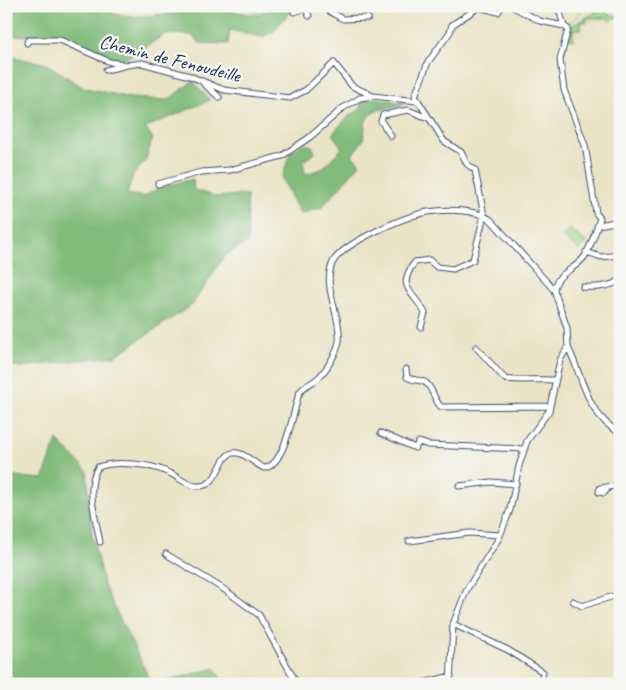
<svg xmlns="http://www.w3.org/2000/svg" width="626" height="690" font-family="Caveat,sans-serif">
	<rect width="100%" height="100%" fill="#f6f6f2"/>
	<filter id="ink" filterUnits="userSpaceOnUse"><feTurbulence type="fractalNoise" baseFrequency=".02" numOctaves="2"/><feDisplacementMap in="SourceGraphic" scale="10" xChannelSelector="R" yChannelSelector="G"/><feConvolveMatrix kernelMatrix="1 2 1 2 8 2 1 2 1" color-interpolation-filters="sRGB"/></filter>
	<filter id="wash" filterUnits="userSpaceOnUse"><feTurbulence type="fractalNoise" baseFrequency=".0096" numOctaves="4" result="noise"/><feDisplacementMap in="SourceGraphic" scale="20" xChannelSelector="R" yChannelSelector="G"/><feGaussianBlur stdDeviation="1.12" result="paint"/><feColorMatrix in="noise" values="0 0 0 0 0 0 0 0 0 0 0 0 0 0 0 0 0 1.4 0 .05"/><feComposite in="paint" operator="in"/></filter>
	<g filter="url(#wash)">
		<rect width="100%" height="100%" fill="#eae4c6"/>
		<!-- green -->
		<path fill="#a2dc8f" stroke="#5e8676" d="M603 8 608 15 620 16 609 21 608 18H587V22H581V29H573V40L569 39 572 26Z
			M569 229 586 242 580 250 562 237Z"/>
		<!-- forest -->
		<path fill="#81bc7a" stroke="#4e766c" d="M6 6H111V13L129 17 183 13 200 6 256 15 282 6H306L294 10 282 20 273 32 262 37 230 30 228 44 199 43 191 35 165 34 137 53 117 61 62 37 8 35 6 41Z
			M6 56 47 64 82 87 130 98 168 100 193 81 210 100 145 128 153 138 145 161 133 175 127 194 144 197 160 187 193 179 194 190 217 197 247 194 248 243 226 254 192 305 115 356 22 367 6 365Z
			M374 98 406 103 374 111 366 120 363 140 352 155 360 164 321 208 300 214 282 178 290 153 304 144 312 146 315 153 303 161 305 174 322 169 342 148 332 134 349 116 361 109V102Z
			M57 440 87 471 92 535 104 586 152 684H6V476L43 479Z
			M215 668 224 684H154Z"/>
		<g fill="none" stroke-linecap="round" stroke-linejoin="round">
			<!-- stream -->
			<path stroke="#6da8dd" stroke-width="1" d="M244 6 255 13 277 6
				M566 23 575 20 583 6"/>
		</g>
	</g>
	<g filter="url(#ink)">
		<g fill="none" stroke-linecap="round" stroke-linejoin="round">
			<defs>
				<path id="street" d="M336 6 330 7 329 11 343 19 368 18
					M511 6 540 21 564 26
					M306 8 309 16
					M294 12 311 7 329 8
					M27 43 28 40H60L110 62 127 65 142 63 190 76 224 90 290 98 306 90 334 63 352 86 373 96
					M106 70 127 65
					M203 83 219 97
					M391 136 381 121 383 115 408 110 428 118
					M158 184 201 172 230 170 282 156 310 137 343 108 360 98 373 96 417 101
					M598 225 620 221
					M586 252 601 257 620 255
					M583 287C594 288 611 287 620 280
					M421 327 425 313C414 292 395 288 415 262L429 260 437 267 453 269 473 260 484 215 475 170 467 164 461 152 444 141 415 96 428 62 450 32 452 25 479 7 498 12 502 6
					M476 347 505 379C510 381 545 379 555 380
					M568 347C583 378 587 415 620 433
					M406 369 407 377C412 381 420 379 426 383 432 387 434 400 441 407L550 406
					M381 433 415 448 419 442 428 445 524 449
					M459 486 491 482 516 484
					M608 488 604 493 599 492 600 488 620 485
					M409 541 470 533 500 535
					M100 542C96 519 85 487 98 467 116 460 152 464 169 473 179 477 185 485 197 486 223 488 217 445 241 454 249 457 255 464 264 468 284 467 293 414 298 397 300 386 313 384 319 377 327 369 338 351 339 341 342 316 321 287 333 262 344 242 406 216 428 212 446 209 477 209 491 220L554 290
					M166 554 225 590 259 615 297 684
					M573 601 582 606 620 594
					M453 624 508 650 543 672 540 684
					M420 684 451 676
					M450 684 453 624 467 589 499 538 510 510 519 466 527 441 549 411 560 360 568 347 567 328 554 290C556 272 576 270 585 256 592 244 596 231 600 218L596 213 585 145 564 90 560 60 568 29 564 26 558 6"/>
			</defs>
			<!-- street casing -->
			<use href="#street" stroke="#3a4a6e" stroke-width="7"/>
			<!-- street -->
			<use href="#street" stroke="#fff" stroke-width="5"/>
		</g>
	</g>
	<g text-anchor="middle" stroke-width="4.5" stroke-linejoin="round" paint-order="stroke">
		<!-- street labels -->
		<g font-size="20" fill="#1b2f5e" stroke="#f6f6f2">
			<text transform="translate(170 58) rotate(14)" y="7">Chemin de Fenoudeille</text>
		</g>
	</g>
	<!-- margin -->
	<rect width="626" height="690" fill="none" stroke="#f6f6f2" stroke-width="25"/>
</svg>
